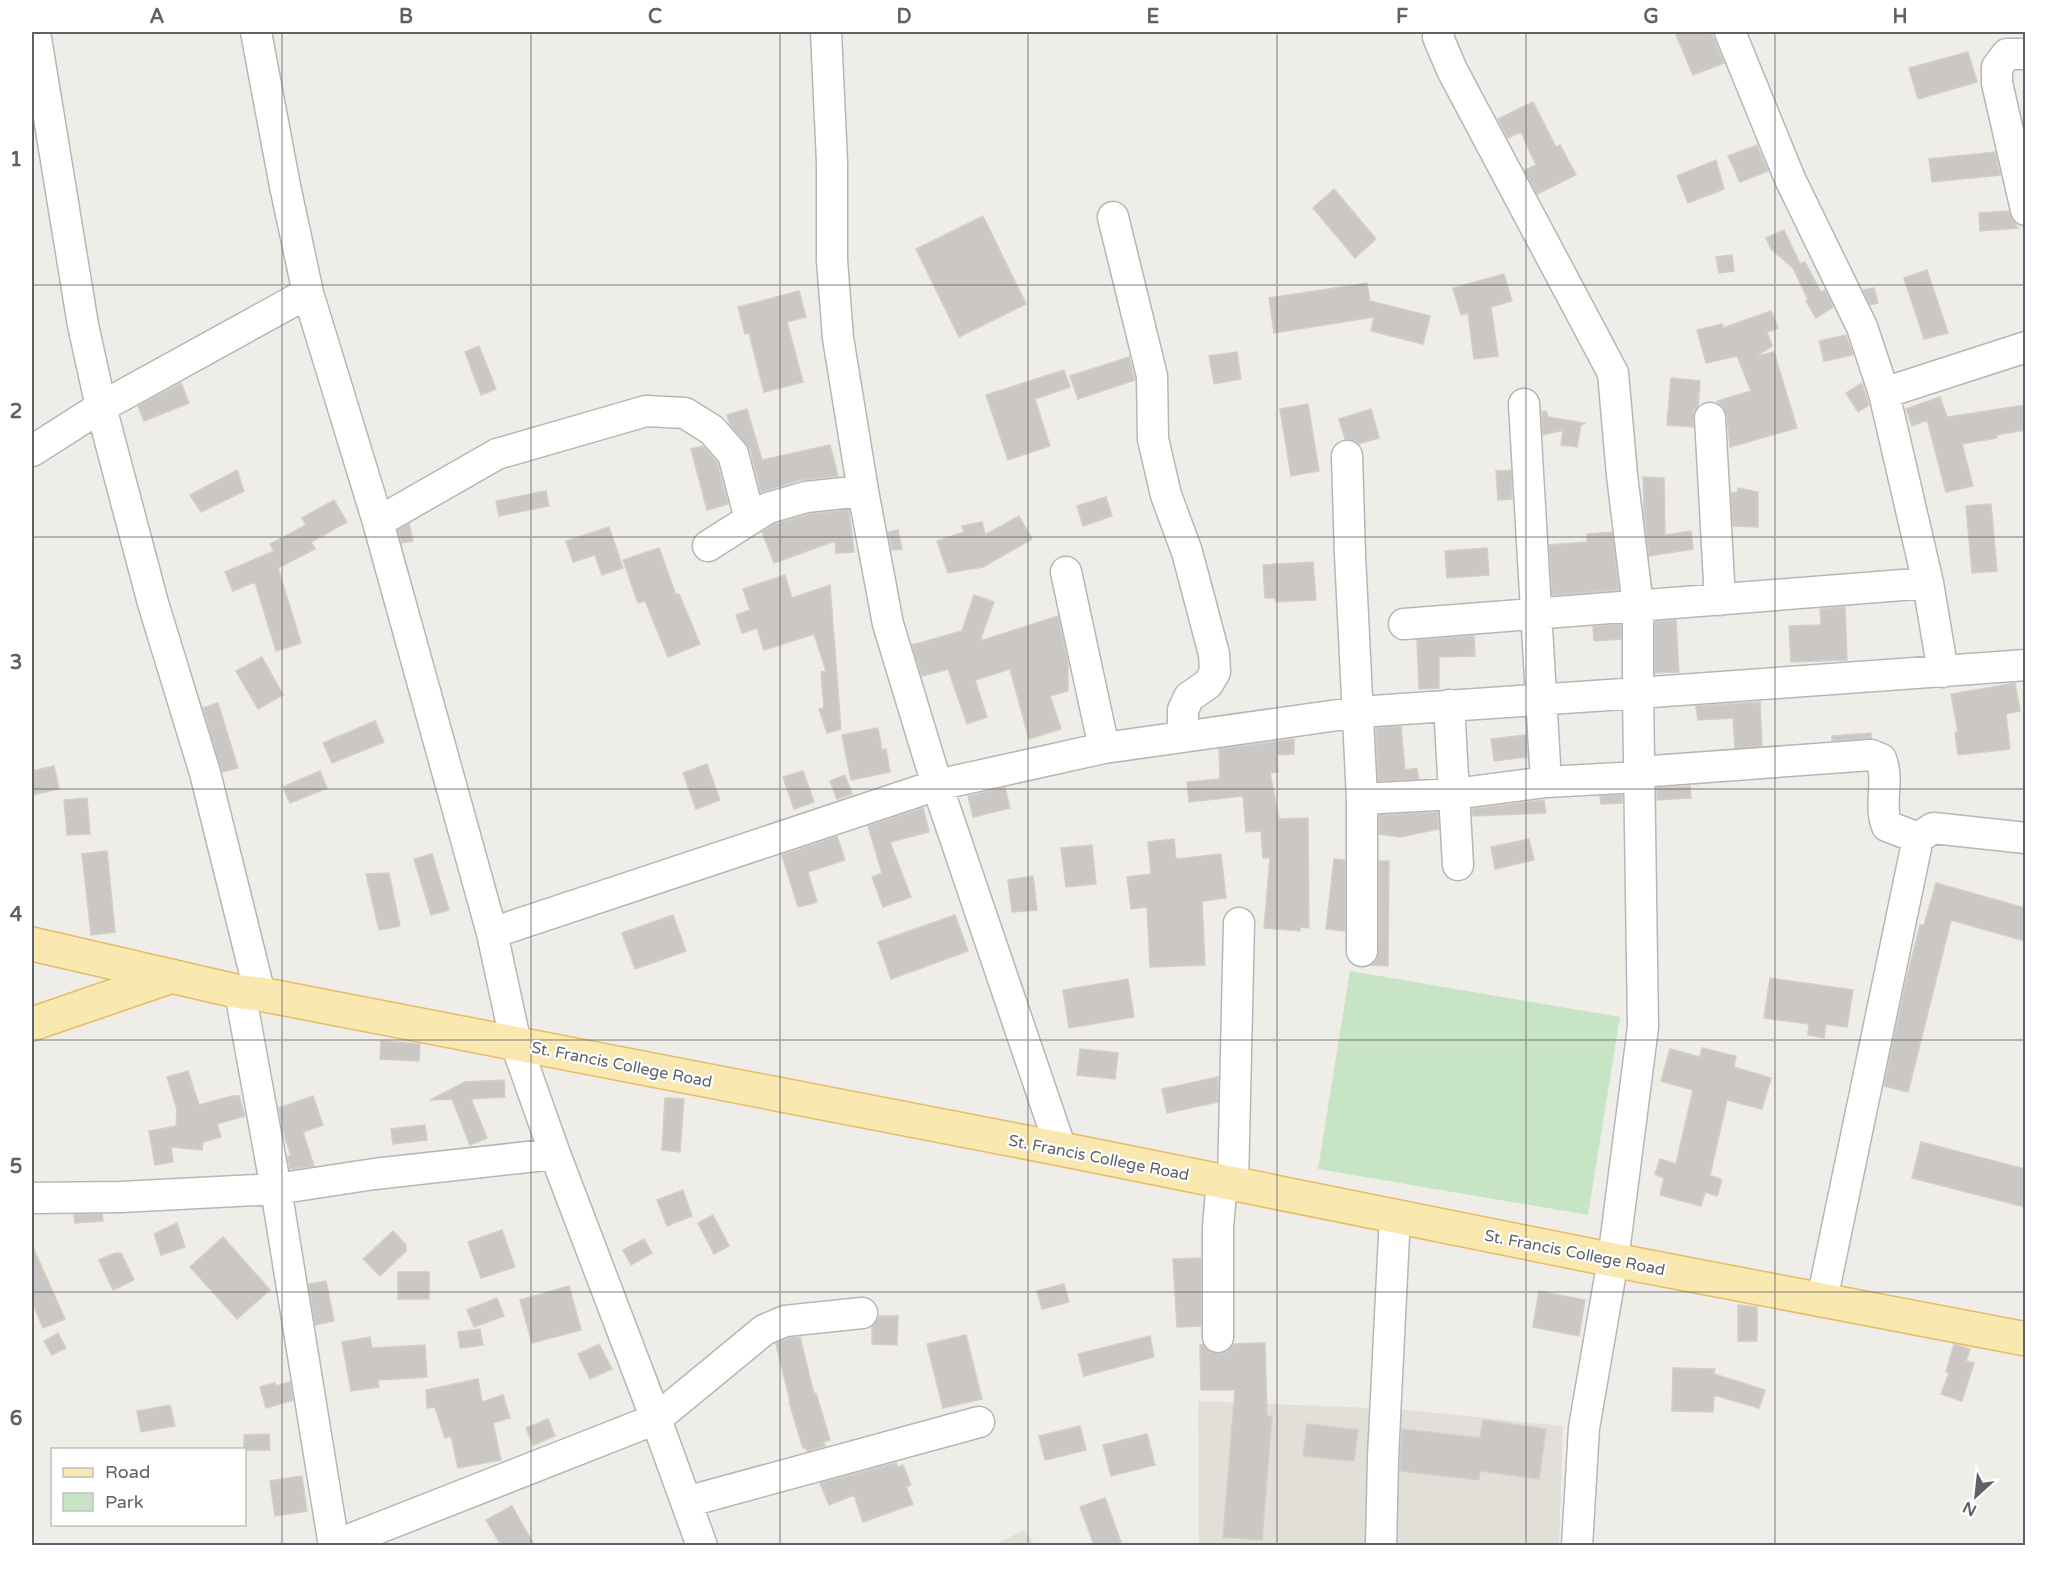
<svg xmlns="http://www.w3.org/2000/svg" width="2057" height="1577" font-family="'Varela Round',sans-serif">
	<rect width="100%" height="100%" fill="#efede7"/>
	<!-- education -->
	<path fill="#e2ded8" d="M1198 1401 1398 1409 1563 1426 1559 1545H1199Z
		M1024 1530 1035 1545H994Z"/>
	<!-- green -->
	<path fill="#c7e5c5" d="M1350 971 1620 1017 1588 1215 1318 1169Z"/>
	<!-- building -->
	<path fill="#cbc7c4" stroke="#d4cec5" stroke-width="1.5" d="M1675 32H1711L1724 63 1693 75Z
		M1968 52 1977 82 1918 99 1909 68Z
		M1533 102 1556 147 1560 145 1576 175 1537 194 1525 170 1536 165 1521 132 1508 138 1498 119Z
		M1757 145 1768 171 1740 182 1728 156Z
		M1995 152 2000 175 1932 182 1929 159Z
		M1716 160 1724 189 1688 203 1677 176Z
		M1334 189 1376 239 1355 258 1313 208Z
		M2008 211 2018 228 1980 231 1979 213Z
		M983 216 1026 304 959 337 916 249Z
		M1784 230 1800 264 1805 262 1821 292 1825 290 1833 307 1816 318 1806 301 1808 300 1793 268 1771 249 1766 238Z
		M1732 255 1734 271 1719 273 1716 257Z
		M1927 270 1948 333 1924 339 1904 278Z
		M1504 274 1512 301 1491 307 1498 356 1474 359 1468 313 1461 315 1453 288Z
		M1367 283 1370 301 1430 316 1423 344 1371 331 1374 317 1274 333 1269 298Z
		M1874 288 1878 303 1870 305 1863 290Z
		M799 291 806 317 787 322 803 382 764 392 749 333 745 334 738 307Z
		M1771 311 1778 328 1767 332 1772 346 1757 356 1774 352 1797 428 1730 447 1727 416 1724 408 1717 401 1751 391 1737 356 1706 363 1697 330 1722 324 1723 328Z
		M1846 335 1853 355 1824 361 1819 341Z
		M479 346 496 389 481 395 465 352Z
		M1237 352 1241 379 1214 384 1209 356Z
		M1129 357 1135 380 1078 399 1070 376Z
		M1064 370 1070 387 1035 399 1050 446 1008 460 986 395Z
		M1671 378 1700 381 1698 406 1694 411 1693 427 1667 425Z
		M181 383 189 403 144 421 138 406Z
		M1862 383 1869 405 1858 412 1846 393Z
		M1940 397 1947 417 2025 405V430L1996 435 1997 438 1962 444 1973 486 1946 492 1927 420 1912 426 1906 409Z
		M1308 404 1319 471 1291 476 1280 409Z
		M747 409 762 460 830 445 838 476 801 480 761 492 750 449 730 425 727 415Z
		M1371 409 1379 438 1359 444 1355 441 1345 439 1339 419Z
		M1546 411 1548 417 1585 423 1581 425 1577 447 1561 445 1563 430 1543 435 1542 412Z
		M703 446 717 462 728 504 707 510 691 449Z
		M237 470 244 491 201 512 190 495Z
		M1511 470 1512 499 1498 500 1496 471Z
		M1643 477 1664 478 1665 535 1691 531 1693 549 1649 556 1644 511Z
		M1738 488 1758 492V527L1733 526 1731 493 1738 492Z
		M546 491 549 506 499 516 496 501Z
		M1106 497 1112 516 1083 526 1077 506Z
		M334 500 347 522 311 542 315 549 278 568 301 643 276 651 255 582 233 591 225 572 274 551 270 544 306 525 302 518Z
		M1991 504 1997 571 1972 573 1966 506Z
		M849 510 854 552 836 553 835 541 774 563 762 532 775 524 809 514Z
		M1019 516 1032 539 983 567 948 573 937 541 964 532 962 526 982 522 985 535Z
		M409 524 413 541 402 543 398 530Z
		M609 527 623 568 602 575 595 555 573 562 566 541Z
		M898 530 902 549 892 550 888 532Z
		M1612 532 1619 590 1552 595 1549 545 1587 542V534Z
		M659 548 676 595 679 594 700 644 668 657 645 601 638 603 623 560Z
		M1487 548 1489 575 1447 578 1445 551Z
		M1313 562 1316 600 1276 602 1275 598H1265L1263 565Z
		M785 575 792 598 830 585 841 729 827 733 819 709 824 708 821 672 826 671 814 634 764 650 757 628 742 633 736 615 750 610 743 589Z
		M974 595 994 602 980 641 1058 616 1068 663V691L1050 696 1061 729 1029 739 1010 669 975 680 987 717 967 724 948 669 922 676 912 645 962 631Z
		M1845 607 1847 660 1791 662 1789 626 1821 625 1820 609Z
		M1676 620 1679 672 1655 673V622Z
		M1621 624V639L1594 641 1593 627Z
		M1474 636 1475 656 1439 657V688L1419 689 1417 640Z
		M262 657 283 695 258 709 236 671Z
		M2015 683 2020 711 2006 714 2010 749 1958 755 1955 732H1958L1951 694Z
		M1760 702 1762 746 1735 748 1733 718 1698 720 1696 706Z
		M218 703 238 768 222 772 203 708Z
		M375 721 384 742 332 763 323 743Z
		M1401 726 1405 770 1417 768 1419 779 1378 781 1376 728Z
		M878 728 882 750 886 749 890 772 851 780 842 735Z
		M1871 733V738L1832 741V736Z
		M1526 735 1527 757 1494 761 1491 739Z
		M1294 739V754L1277 755 1278 772 1270 773 1279 819 1308 818 1309 928 1300 927V931L1264 928 1270 858H1263L1261 831 1246 832 1243 796 1189 802 1187 782 1220 779 1219 749Z
		M707 764 720 800 696 809 683 773Z
		M54 766 59 789 32 795V771Z
		M320 771 327 788 290 803 283 787Z
		M803 771 814 802 794 809 783 777Z
		M845 775 852 794 837 799 830 781Z
		M1690 786 1691 798 1657 800V788Z
		M1005 788 1010 808 973 817 968 796Z
		M1622 795V803L1601 804 1600 796Z
		M87 798 90 834 67 835 64 800Z
		M1544 800 1546 813 1473 816 1472 809Z
		M923 808 929 832 890 842 911 897 883 907 872 877 882 873 868 826Z
		M1438 812 1439 829 1400 837 1379 834V815Z
		M837 836 845 860 808 872 817 902 798 907 782 855Z
		M1174 839 1176 859 1221 854 1226 898 1202 901 1205 965 1150 967 1147 907 1131 909 1127 877 1151 874 1148 842Z
		M1529 839 1534 860 1495 869 1491 847Z
		M1092 845 1096 884 1066 887 1061 848Z
		M107 851 115 932 91 935 82 854Z
		M432 854 449 910 431 915 414 859Z
		M1334 859 1345 860V931L1326 929Z
		M1379 861H1389L1388 966 1371 965 1377 959 1379 951Z
		M389 873 400 926 379 930 366 874Z
		M1033 876 1037 910 1012 912 1008 880Z
		M1936 883 2025 908V941L1951 920 1908 1092 1884 1086 1906 981 1920 925H1924Z
		M673 915 686 951 635 969 622 933Z
		M955 915 968 951 891 979 878 942Z
		M1770 978 1853 990 1847 1027 1826 1024 1824 1038 1808 1035 1809 1024 1764 1018Z
		M1128 979 1134 1017 1069 1028 1063 990Z
		M381 1041 420 1044 419 1061 380 1059Z
		M1702 1048 1736 1056 1734 1067 1771 1078 1762 1109 1727 1100 1710 1175 1722 1180 1717 1196 1705 1192 1701 1206 1660 1195 1664 1178 1655 1174 1660 1159 1676 1164 1693 1090 1661 1081 1670 1049 1700 1057Z
		M1080 1049 1118 1053 1115 1079 1077 1075Z
		M188 1071 199 1105 232 1096H239L245 1116 217 1124 221 1137 203 1142 202 1150 171 1147 173 1162 155 1165 149 1131 176 1126 177 1109 167 1077Z
		M1218 1077V1102L1167 1113 1162 1089Z
		M504 1080 505 1097 471 1099 487 1138 470 1145 452 1099 430 1100 465 1082Z
		M313 1096 323 1125 303 1132 314 1166 290 1169 288 1156 291 1155 284 1135 279 1108Z
		M665 1098 684 1099 680 1152 662 1150Z
		M425 1125 427 1140 393 1144 391 1129Z
		M1921 1142 2025 1169V1207L1912 1178Z
		M683 1190 692 1216 667 1226 657 1200Z
		M102 1214 103 1221 75 1223 74 1215Z
		M713 1215 729 1246 714 1254 698 1223Z
		M177 1223 185 1247 161 1255 154 1234Z
		M502 1230 515 1267 481 1278 468 1242Z
		M393 1231 406 1245V1251L380 1276 363 1259Z
		M223 1237 270 1290 237 1319 190 1267Z
		M644 1239 652 1253 631 1265 623 1250Z
		M32 1245 65 1319 43 1328 32 1301Z
		M115 1253H121L134 1280 113 1290 99 1260Z
		M1201 1258V1326L1177 1327 1173 1259Z
		M398 1272H429V1299H398Z
		M326 1281 334 1321 315 1325 309 1284Z
		M1064 1284 1069 1302 1042 1309 1037 1291Z
		M569 1286 581 1330 532 1343 520 1300Z
		M1539 1291 1585 1300 1579 1336 1533 1327Z
		M497 1298 504 1316 474 1327 467 1310Z
		M1738 1305 1757 1307V1341H1738Z
		M879 1316H898L897 1345 872 1344V1327Z
		M480 1329 483 1345 460 1348 458 1332Z
		M58 1333 66 1348 52 1355 44 1341Z
		M966 1335 982 1399 943 1408 927 1344Z
		M1150 1336 1154 1357 1084 1376 1078 1354Z
		M370 1337 372 1348 425 1345 427 1377 378 1380 379 1387 351 1391 342 1342Z
		M800 1337 814 1394 816 1393 830 1440 823 1442 825 1446 807 1451 806 1448H803L789 1402 790 1401 776 1344 789 1338Z
		M1255 1343H1265L1267 1416H1272L1262 1540 1223 1537 1235 1390H1201L1200 1345 1203 1344 1210 1352 1219 1354 1227 1352 1233 1344Z
		M599 1344 612 1369 590 1379 578 1354Z
		M1954 1344 1970 1349 1966 1361 1974 1363 1962 1401 1941 1394 1949 1373 1946 1372Z
		M1673 1368 1715 1369 1714 1374 1765 1390 1759 1408 1714 1395 1713 1412 1672 1411Z
		M478 1379 482 1402 503 1395 510 1418 493 1423 501 1460 458 1468 451 1436 445 1438 435 1407 427 1408 426 1390Z
		M290 1382 293 1400 266 1408 260 1387 275 1383 276 1386Z
		M170 1405 175 1426 141 1432 137 1411Z
		M548 1419 555 1436 533 1445 526 1428Z
		M1483 1420 1546 1429 1539 1479 1480 1471 1479 1480 1400 1471 1402 1429 1480 1438Z
		M1307 1424 1358 1430 1354 1461 1303 1456Z
		M1080 1426 1086 1450 1045 1460 1039 1436Z
		M269 1434 270 1450H244V1435Z
		M1147 1434 1155 1465 1111 1476 1103 1445Z
		M896 1463 898 1467 903 1465 911 1485 906 1487 913 1504 863 1522 854 1495 829 1505 820 1483Z
		M302 1476 307 1511 275 1516 270 1481Z
		M1105 1498 1122 1545H1094L1080 1507Z
		M512 1506 534 1545H501L486 1520Z"/>
	<g fill="none" stroke-linecap="round" stroke-linejoin="round">
		<defs>
			<path id="minor" d="M256 32 285 186 308 293 378 522 492 933
				M826 32 832 162V260L838 338 863 491 888 624 937 785 1061 1149
				M1730 32 1790 179 1862 327 1884 393 1928 583 1943 672
				M2026 54H2007L1997 67V83L2026 210
				M1113 217 1152 376 1153 439 1166 495 1187 552 1214 654 1215 672 1208 684 1189 697 1183 710V736
				M1884 393 2026 347
				M1524 404 1546 782
				M1710 418 1720 600
				M32 451 101 407 83 325 35 32
				M1347 456 1350 555 1362 799V951
				M378 522 497 454 646 411 685 413 712 430 733 454 750 519
				M708 546 768 508 806 497 863 491
				M1066 572 1104 748
				M1404 624 1928 583
				M1449 705 1458 865
				M1639 772 1871 755 1881 759C1890 781 1878 805 1887 826L1918 838
				M1362 799 1454 794 1546 782 1639 777
				M240 992 276 1189 334 1546
				M260 994 205 773 153 603 101 407 308 293
				M1233 1183 1239 923
				M32 1198 121 1197 276 1189 374 1174 555 1154
				M1822 1300 1918 838 1933 828 2026 838
				M862 1313 785 1321 764 1330 656 1419 555 1154 516 1044 492 933 937 785 1104 748 1359 712 1638 693V606L1622 475 1613 373 1452 70 1438 37 1439 32
				M1218 1337V1227L1222 1181
				M686 1502 979 1422
				M333 1546 656 1419 702 1546
				M1381 1546 1383 1458 1395 1215
				M1577 1546 1584 1428 1613 1260 1643 1027 1638 693 2026 665"/>
			<path id="major" d="M32 944 240 992 260 994 1061 1149 1613 1260 2026 1339
				M32 1024 172 976"/>
		</defs>
		<!-- minor casing -->
		<use href="#minor" stroke="#b4b7ba" stroke-width="33"/>
		<!-- major casing -->
		<use href="#major" stroke="#e8bb67" stroke-width="36"/>
		<!-- minor -->
		<use href="#minor" stroke="#fff" stroke-width="30"/>
		<!-- major -->
		<use href="#major" stroke="#f9e9b1" stroke-width="33"/>
	</g>
	<!-- grid -->
	<path fill="none" stroke="#5e6266" stroke-width="1.5" stroke-opacity="0.55" d="M282 32V1546M531 32V1546M780 32V1546M1028 32V1546M1277 32V1546M1526 32V1546M1775 32V1546M32 285H2026M32 537H2026M32 789H2026M32 1040H2026M32 1292H2026"/>
	<g text-anchor="middle" stroke-width="4.5" stroke-linejoin="round" paint-order="stroke">
		<!-- street labels -->
		<g font-size="16" fill="#5e6266" stroke="#fff">
			<text transform="translate(622 1064) rotate(11)" y="6">St. Francis College Road</text>
			<text transform="translate(1099 1157) rotate(11)" y="6">St. Francis College Road</text>
			<text transform="translate(1575 1252) rotate(11)" y="6">St. Francis College Road</text>
		</g>
	</g>
	<!-- border -->
	<rect width="2057" height="1577" fill="none" stroke="#ffffff" stroke-width="66"/>
	<!-- legend -->
	<rect x="51" y="1448" width="195" height="78" fill="#ffffff" stroke="#bfc0c2" stroke-width="1.5"/>
	<rect x="63" y="1468" width="30" height="9" fill="#f9e9b1" stroke="#bfc0c2" stroke-width="1.5"/>
	<text x="105" y="1478" font-size="18" fill="#5e6266">Road</text>
	<rect x="63" y="1493" width="30" height="18" fill="#c7e5c5" stroke="#bfc0c2" stroke-width="1.5"/>
	<text x="105" y="1508" font-size="18" fill="#5e6266">Park</text>
	<!-- north arrow -->
	<g transform="translate(1976 1496) rotate(207)" stroke="#ffffff" stroke-width="4.5" paint-order="stroke">
	<path d="M0-4.5L10 22L0 15L-10 22Z" fill="#5e6266"/>
	<text y="-9" font-size="16" font-weight="bold" text-anchor="middle" fill="#5e6266">N</text>
	</g>
	<rect x="33" y="33" width="1991" height="1511" fill="none" stroke="#5e6266" stroke-width="2"/>
	<g font-size="20" text-anchor="middle" font-weight="bold" fill="#5e6266">
		<text x="157" y="23">A</text>
		<text x="406" y="23">B</text>
		<text x="655" y="23">C</text>
		<text x="904" y="23">D</text>
		<text x="1153" y="23">E</text>
		<text x="1402" y="23">F</text>
		<text x="1651" y="23">G</text>
		<text x="1900" y="23">H</text>
		<text x="16" y="166">1</text>
		<text x="16" y="418">2</text>
		<text x="16" y="669">3</text>
		<text x="16" y="921">4</text>
		<text x="16" y="1173">5</text>
		<text x="16" y="1425">6</text>
	</g>
</svg>
